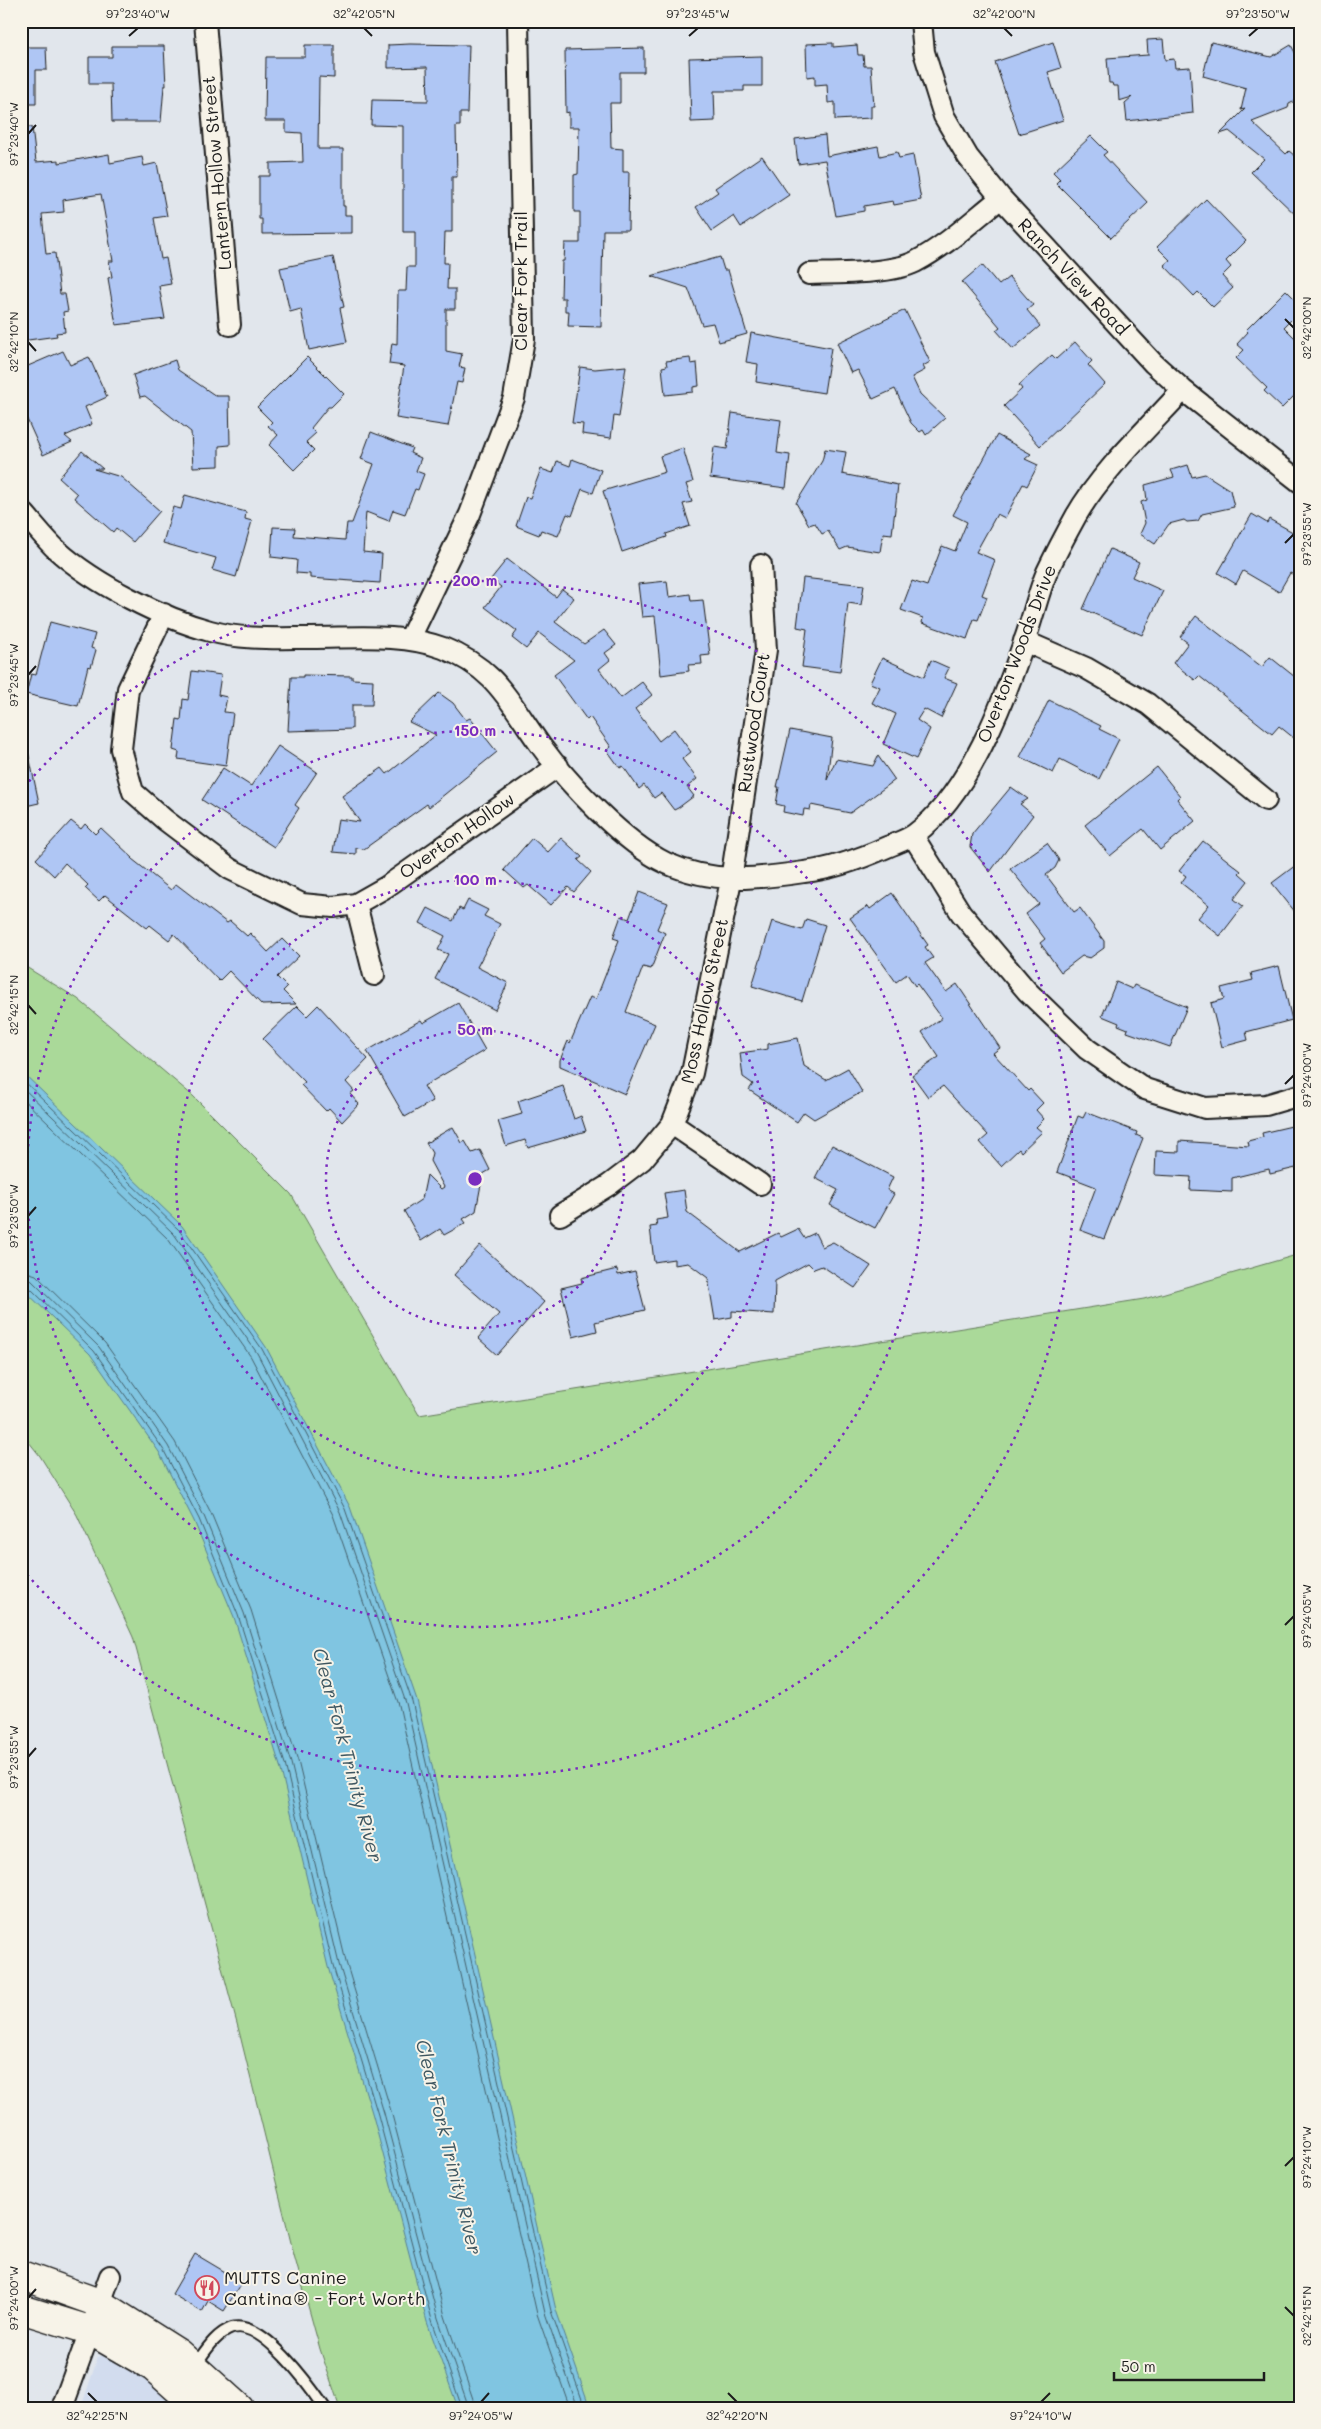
<svg xmlns="http://www.w3.org/2000/svg" width="1321" height="2429" font-family="Mali,sans-serif">
	<rect width="100%" height="100%" fill="#e1e6ec"/>
	<filter id="ink" filterUnits="userSpaceOnUse"><feTurbulence type="fractalNoise" baseFrequency=".02" numOctaves="2"/><feDisplacementMap in="SourceGraphic" scale="10" xChannelSelector="R" yChannelSelector="G"/><feConvolveMatrix kernelMatrix="1 2 1 2 8 2 1 2 1" color-interpolation-filters="sRGB"/></filter>
	<g filter="url(#ink)">
		<!-- built -->
		<path fill="#d2dcee" d="M109 2353 190 2408H81L98 2357Z"/>
		<!-- green -->
		<path fill="#aad999" stroke="#637a5a" d="M21 964 78 999 193 1096 291 1194 419 1415 1144 1299 1300 1254V2408H340L320 2349 294 2255 239 2031 133 1637 77 1515 40 1456 21 1432Z"/>
		<!-- water -->
		<path fill="#80c5e1" stroke="#588192" d="M21 1071 182 1226 266 1347 350 1507 417 1700 556 2310 590 2408H458L427 2322 373 2116 328 1967 280 1766 234 1617 194 1521 159 1452 90 1354 21 1287Z"/>
		<g fill="none" stroke-linecap="round" stroke-linejoin="round">
			<!-- shore -->
			<path stroke="#44606b" stroke-width="1" d="M21 1078 179 1230 262 1349 345 1509 412 1701 551 2311 585 2408
				M21 1086 174 1234 257 1353 340 1512 406 1703 545 2313 578 2408
				M21 1097 168 1239 251 1357 333 1515 399 1705 537 2314 570 2408
				M21 1270 36 1275 105 1343 175 1442 211 1513 251 1610 298 1761 346 1962 391 2111 445 2316 476 2408
				M21 1277 31 1280 99 1347 168 1446 204 1516 244 1613 291 1763 339 1964 384 2113 438 2318 469 2408
				M21 1284 27 1285 94 1351 163 1449 199 1519 238 1615 285 1764 333 1966 378 2115 432 2320 462 2408"/>
		</g>
		<!-- building -->
		<path fill="#afc6f4" stroke="#1c1c1c" d="M1163 39 1165 60 1174 59 1175 68 1190 67 1193 113 1127 121 1125 103 1132 97 1119 101 1118 86H1113L1112 83H1109L1107 58 1148 55 1147 40Z
			M1053 42 1061 68 1048 72 1063 120 1019 134 995 62Z
			M1211 42 1271 57 1291 45 1300 62V86L1295 101 1289 104 1288 108 1252 122 1286 154 1289 151 1300 160V219L1251 172 1264 159 1229 131 1220 134 1245 109 1241 110 1246 88 1203 76Z
			M833 43V47L857 45 858 55H863L864 66H871L874 106H871V118L835 120V102L828 103 827 84 815 85V76L807 77 806 44Z
			M410 44 469 45 467 113H460V126H456L457 177H452V232H445L444 263H448L447 289H455V309H446V351L462 354 459 367 465 368 462 383 457 382 448 426 396 418 404 366 389 364 392 343 397 344 398 291H406L407 267H415V232H403V126L371 125 372 100 428 101 427 67 388 68V45Z
			M305 45H334V78L319 77 318 149H343V206H345V215H352V233L262 234V219H259V176H270V163L303 162 302 133 286 132V121H265L266 57H305Z
			M112 46H164L166 86H164L161 122H112L111 84H89V57H112Z
			M21 47H46L47 70H36V104H21Z
			M644 48V72H620V103H610L611 148 623 149V172H629L628 230H603L601 327 568 326 569 311H565V298H561L562 261H564L565 243H580V212H574V175L578 174 579 127H569V112L566 113 565 50Z
			M762 56V86H744V91H714L715 121 691 122 689 58Z
			M21 127H32L36 162 59 160V163L109 154 110 163 142 157 144 166 157 163 167 216 154 218 161 259 166 258 171 284 159 286 165 319 116 325 108 278 112 277 109 261H113L101 194 63 200 64 212 42 214 46 254 55 253 60 294H65L68 311 63 312 65 332 56 333 57 336 21 341Z
			M825 135 827 156 878 146 880 156 897 152 899 158 913 155 921 200 894 205 893 201 864 206V211L836 216 825 160 798 164 795 139Z
			M1091 136 1107 152 1103 155 1148 203 1111 238 1056 183 1060 179 1053 172Z
			M762 156 789 195 741 227 734 216 712 231 696 207 718 192 715 188Z
			M1206 199 1246 241 1226 261 1231 267 1222 276 1233 288 1213 307 1198 292 1194 296 1164 265 1170 260 1157 247Z
			M333 257 344 307 340 308 347 342 309 350 301 309 290 312 280 268Z
			M720 257 724 270H728L747 334 719 342 713 323 702 325 688 288 651 276Z
			M982 265 999 285 1009 277 1033 305 1027 310 1040 326 1013 349 996 330 1000 327 962 282Z
			M1286 290 1300 304V311L1284 327 1300 343V390L1282 408 1264 391 1267 388 1236 358 1244 350 1237 344 1248 332 1246 330Z
			M905 310 930 362 923 366 925 370 912 377 920 394 945 418 926 435 923 430 920 432 911 423 895 389 873 399 858 370 851 373 837 343Z
			M751 333 831 348 824 393 756 382 758 364 746 362Z
			M1075 342 1092 361 1088 365 1105 384 1040 446 1004 406 1022 389 1019 385 1052 355 1056 359Z
			M63 351 70 365 89 357 107 397 85 407 92 424 65 436 72 442 43 455 21 406V369Z
			M307 357 344 394 331 407H328L311 428 316 433 306 442 314 450 294 470 269 445 278 435 268 426 272 422 257 407Z
			M690 358 691 364 697 363 699 386 693 387V392L665 395 662 367 667 366 666 361Z
			M175 360 178 370 216 396H229L230 445 219 446V466L193 467 191 432 145 396 140 397 133 375Z
			M626 366 619 417 614 416 611 438 582 434 583 424 572 423 580 367 595 369Z
			M732 413 781 420 777 453 790 455 786 488 710 478 714 447 727 449Z
			M371 432 412 448 410 453 421 458 416 471 424 474 418 490 415 489 405 514 393 510 389 521 366 512 363 552 382 554 380 583 310 578V574L296 573 297 560 271 557 273 527 295 528 294 536 345 540 347 523H352L374 464 361 459Z
			M997 435 1031 454 1025 459 1038 465 1027 486 1023 484 1005 518 997 514 976 552 995 560 982 595 987 597 978 620 974 619 967 639 922 623 923 618 901 610 912 581 927 586 942 546 955 551 967 522 953 515Z
			M683 448 693 482 686 484 692 502 683 504 690 526 666 534 667 537 622 552 603 491 665 472 660 456Z
			M825 449 846 452 842 474 898 485 892 534 883 533 880 552 847 547 840 550 828 531 822 534 815 523 809 525 796 503 822 461Z
			M82 451 103 469H94L121 477 160 511 133 542 116 528 113 532 74 498 77 494 59 478Z
			M572 459 601 470 593 493 582 489 572 516 567 514 558 536 541 530 539 535 516 526 526 497 530 498 541 469 553 473 557 461 570 466Z
			M1188 465 1192 477 1205 474 1230 490 1234 507 1202 514 1198 521 1187 522 1184 520 1169 524 1155 544 1140 534 1145 523 1141 502 1147 500 1145 485 1174 477 1171 470Z
			M185 495 246 512 245 519 252 521 236 577 212 570 216 558 163 543 173 507 181 509Z
			M1252 514 1267 523 1269 519 1300 536V578L1290 573 1279 592 1243 571 1236 584 1218 573Z
			M1110 549 1139 562 1132 577 1163 591 1142 635 1083 609Z
			M507 559 556 597 562 589 574 598 555 622 584 644 604 630 616 645 605 653 610 660 599 669 621 698 642 682 652 695 635 709 659 741 674 729 691 752 682 759 697 779 687 787 694 796 678 808 674 810 661 793 654 798 644 785 639 789 623 766 620 768 607 750 611 747 590 717 587 720 554 675 574 660 539 633 526 649 512 638 517 631 485 607 501 587 491 579Z
			M803 578 864 585 861 605 848 603 840 672 802 667 807 629 797 627Z
			M667 581 669 597 690 594 691 601 703 600 710 655 701 656 702 664 688 665 689 671 661 675 655 616 642 617 638 584Z
			M1196 616 1262 667 1270 657 1300 681V743L1279 726 1272 734 1199 676 1195 680 1173 663 1188 643 1180 637Z
			M50 622 95 634 91 648 96 650 91 667 88 666 78 706 26 694 31 674 36 675Z
			M882 658 924 677 931 660 949 668 944 678 957 683 941 718 924 709 917 720 930 729 916 759 883 744 896 714 872 703 880 687 870 683Z
			M192 671 221 675 218 695 227 697 224 712 233 713 226 766 178 759 179 752 173 750 177 719 181 720 183 699 188 700Z
			M303 675 352 676V679L373 680 372 705H352V729L288 731 291 677H303Z
			M439 693 453 703 466 720 470 718 497 752 429 807 427 804 364 849 356 848V854L333 852 338 819 360 822 342 796 382 768 387 774 436 735 409 722Z
			M1049 700 1101 726 1099 729 1119 739 1099 779 1060 759 1053 773 1020 757Z
			M790 730 832 738 827 780 836 759 873 766 878 756 895 780 850 813 811 805 810 810 804 809 803 816 783 812 784 806 776 804 779 787H777Z
			M278 746 317 772 295 805 299 808 274 847 202 800 223 768 251 786Z
			M28 751 39 803 21 807V752Z
			M1157 767 1180 796 1177 799 1195 821 1160 850 1143 829 1110 856 1085 825Z
			M1011 787 1028 799 1020 804 1033 815 990 872 970 847 972 834Z
			M71 821 81 829 85 824 95 834 101 828 133 858 132 859 171 890 176 884 227 923 230 921 247 936 250 933 268 952 282 939 299 956 277 977 287 987 283 991 296 1004 262 1005 229 971 219 981 174 934 169 940 150 925 147 928 105 895 99 901 85 888 88 885 65 863 54 876 36 859Z
			M532 838 548 852 561 838 582 857 578 860 591 872 574 892 568 887 551 905 528 885 524 888 504 870Z
			M1203 841 1241 871 1239 873 1248 881 1234 899 1243 906 1220 936 1198 918 1209 905 1181 883 1186 876 1179 871Z
			M1047 843 1059 860 1055 868 1046 875 1074 912 1080 908 1104 941V948L1090 958 1082 956 1061 972 1040 943 1045 939 1026 914 1039 904 1010 869Z
			M1300 862V918L1272 883Z
			M639 892 668 903 657 929 665 933 651 969 643 967 626 1012 655 1024 625 1094 560 1066V1060L568 1041 570 1043 590 997 596 999 619 940 613 938 621 916 629 919Z
			M892 893 928 945 925 947 933 958 925 963 946 992 957 984 1000 1048 993 1053 1028 1091 1030 1089 1043 1103 1036 1110 1044 1119 1036 1127 1042 1132 1021 1152 1019 1149 1001 1166 980 1142 988 1135 943 1086 928 1097 912 1075 939 1057 922 1032 942 1018 917 984 915 986 907 974 896 982 850 918 868 906 870 909Z
			M468 900 488 910 484 916 500 924 477 967 508 983 495 1010 435 979 448 954 438 950 445 936 420 923 428 908 453 921 459 908 463 910Z
			M806 919 825 925 802 1001 752 986 772 921 802 930Z
			M1279 966 1292 1020 1246 1032 1248 1040 1222 1047 1211 1003 1224 999 1221 988 1253 980 1251 973Z
			M1116 982 1132 989 1134 985 1187 1007 1170 1047 1127 1032 1128 1029 1118 1025 1119 1023 1102 1016Z
			M458 1003 485 1050 424 1086 433 1101 405 1117 367 1051 421 1020 423 1023Z
			M318 1005 368 1059 346 1082 354 1091 350 1094 359 1104 342 1122 329 1108 326 1111 301 1085 305 1082 263 1039 297 1006 307 1016Z
			M798 1038 804 1066 826 1080 848 1068 862 1092 814 1119 804 1112 797 1122 749 1090 753 1084 743 1077 740 1053 768 1049V1044Z
			M563 1086 574 1119 581 1116 586 1131 528 1148 525 1140 506 1146 498 1121 522 1114 518 1101Z
			M1086 1112 1137 1132 1136 1135 1143 1138 1104 1239 1080 1230 1096 1187 1057 1172 1078 1116 1083 1118Z
			M1296 1125V1128L1300 1127V1167L1270 1174 1269 1169 1232 1178V1192L1190 1190 1191 1177 1155 1175 1156 1151 1179 1152V1141L1249 1146 1248 1141 1263 1137 1262 1133Z
			M453 1127 462 1143 465 1141 472 1153 480 1150 490 1170 483 1174 476 1211 463 1219 466 1223 444 1235 440 1229 421 1241 404 1211 422 1199 427 1175 441 1189 444 1187 430 1161 432 1153 426 1143Z
			M832 1145 893 1177 887 1190 894 1194 875 1228 830 1205 838 1190 815 1178Z
			M684 1190 687 1212 740 1252 778 1233 781 1237 798 1229 804 1238 815 1233 822 1247 833 1242 871 1266 855 1288 822 1266 814 1269 808 1263 775 1281 774 1314 732 1311V1317L715 1320 708 1278 688 1263 674 1265V1259L654 1262 650 1227 657 1226 656 1220 668 1218 664 1193Z
			M480 1245 544 1302 497 1355 478 1338 499 1314 454 1275Z
			M617 1269 618 1275 635 1271 645 1310 595 1322 597 1331 573 1337 561 1288 582 1283 581 1278Z
			M195 2254 242 2282 224 2311 208 2301 202 2312 172 2294Z"/>
		<g fill="none" stroke-linecap="round" stroke-linejoin="round">
			<defs>
				<path id="lane" d="M195 2365C205 2352 215 2334 232 2328 262 2319 310 2386 325 2408"/>
				<path id="street" d="M205 21 230 325
					M921 21 924 52 944 116 968 157 1001 198 1153 363 1183 390 1300 482
					M809 274C836 273 891 274 915 262 946 246 973 220 1001 198
					M21 510C33 523 45 539 58 551 95 584 162 618 210 631 242 640 277 638 311 638 355 638 402 633 443 648 497 669 509 702 541 746 568 783 624 843 666 863 712 884 756 879 804 872 833 869 860 859 887 847 896 843 907 840 915 834 969 794 1004 701 1025 639 1033 617 1038 593 1047 572 1056 553 1066 534 1076 516 1101 472 1148 428 1183 390
					M164 614 128 689 121 749 133 792 165 820 230 869 302 904 333 907 356 904 386 887 558 766
					M410 638 470 514 514 398 524 339 518 21
					M1024 641 1086 668 1148 704 1266 800
					M913 836 961 913 1027 991 1087 1049 1145 1089 1205 1108 1266 1105 1300 1095
					M356 904 374 975
					M672 1124 760 1184
					M560 1215 609 1185 642 1160 672 1124 692 1073 731 880 766 650 761 565
					M62 2408 110 2276"/>
				<path id="secondary" d="M21 2275 99 2303 178 2353 239 2408
					M21 2309 89 2330 153 2367 199 2408"/>
			</defs>
			<!-- lane casing -->
			<use href="#lane" stroke="#1c1c1c" stroke-width="14"/>
			<!-- street casing -->
			<use href="#street" stroke="#1c1c1c" stroke-width="24"/>
			<!-- secondary casing -->
			<use href="#secondary" stroke="#1c1c1c" stroke-width="31"/>
			<!-- lane -->
			<use href="#lane" stroke="#f7f3e8" stroke-width="10"/>
			<!-- street -->
			<use href="#street" stroke="#f7f3e8" stroke-width="20"/>
			<!-- secondary -->
			<use href="#secondary" stroke="#f7f3e8" stroke-width="28"/>
		</g>
	</g>
	<!-- ticks -->
	<path fill="none" stroke="#1c1c1c" stroke-width="2" d="M364 28 372 36M1004 28 1012 36M129 36 138 28M689 36 698 28M1249 36 1258 28M28 134 36 125M1285 319 1294 328M28 342 36 351M1285 543 1294 534M28 675 36 666M28 1005 36 1014M1285 1084 1294 1075M28 1216 36 1207M1285 1625 1294 1616M28 1757 36 1748M1285 2166 1294 2157M28 2298 36 2289M1285 2307 1294 2316M88 2393 97 2402M728 2393 737 2402M481 2402 489 2393M1041 2402 1050 2393"/>
	<!-- distance rings -->
	<g fill="none" stroke="#7b2cbf" stroke-width="2.5" stroke-dasharray="2.5 5">
		<circle cx="475" cy="1179" r="149"/>
		<circle cx="475" cy="1179" r="299"/>
		<circle cx="475" cy="1179" r="448"/>
		<path d="M24 787A598 598 0 1 1 24 1571"/>
	</g>
	<!-- icons -->
	<defs>
		<symbol id="restaurant-ring" viewBox="-11 -11 22 22"><circle r="9.5" fill="#f7f3e8" stroke="#d1495b" stroke-width="1.5"/><path d="M-5-6h1v4h1v-4h1v4h1v-4h1v5L-1.5 .5V6h-2V.5L-5-1ZM5-6V6H3V1.5H1.5Q1.5-4 5-6Z" fill="#d1495b"/></symbol>
	</defs>
	<g fill-rule="evenodd">
		<use href="#restaurant-ring" x="193" y="2274" width="28" height="28"/>
	</g>
	<g text-anchor="middle" stroke-width="4" stroke-linejoin="round" paint-order="stroke">
		<!-- street labels -->
		<g font-size="18" fill="#1c1c1c" stroke="#f7f3e8">
			<text transform="translate(217 173) rotate(-95)" y="6">Lantern Hollow Street</text>
			<text transform="translate(1073 277) rotate(47)" y="6">Ranch View Road</text>
			<text transform="translate(521 281) rotate(-90)" y="6">Clear Fork Trail</text>
			<text transform="translate(1017 654) rotate(-69)" y="6">Overton Woods Drive</text>
			<text transform="translate(754 723) rotate(-82)" y="6">Rustwood Court</text>
			<text transform="translate(457 836) rotate(-35)" y="6">Overton Hollow</text>
			<text transform="translate(705 1001) rotate(-78)" y="6">Moss Hollow Street</text>
		</g>
		<!-- poi labels -->
		<g font-size="18" fill="#1c1c1c" stroke="#f7f3e8" text-anchor="start">
			<text x="224" y="2284">MUTTS Canine<tspan x="224" dy="21">Cantina® - Fort Worth</tspan></text>
		</g>
		<!-- water labels -->
		<g font-size="19" font-style="italic" fill="#3f5761" stroke="#f7f3e8">
			<text transform="translate(348 1755) rotate(75)" y="7">Clear Fork Trinity River</text>
			<text transform="translate(449 2147) rotate(76)" y="7">Clear Fork Trinity River</text>
		</g>
	</g>
	<circle cx="475" cy="1179" r="8" fill="#7b2cbf" stroke="#f7f3e8" stroke-width="2.5"/>
	<g font-size="15" text-anchor="middle" font-weight="bold" fill="#7b2cbf" stroke="#f7f3e8" stroke-width="4" stroke-linejoin="round" paint-order="stroke">
		<text x="475" y="586">200 m</text>
		<text x="475" y="736">150 m</text>
		<text x="475" y="885">100 m</text>
		<text x="475" y="1035">50 m</text>
	</g>
	<!-- margin -->
	<rect width="1321" height="2429" fill="none" stroke="#f7f3e8" stroke-width="55"/>
	<!-- scale -->
	<path d="M1114 2372v8h150v-8" fill="none" stroke="#1c1c1c" stroke-width="2.5"/>
	<text x="1121" y="2372" font-size="15" fill="#1c1c1c" stroke="#f7f3e8" stroke-width="4" paint-order="stroke">50 m</text>
	<rect x="28" y="28" width="1266" height="2374" fill="none" stroke="#1c1c1c" stroke-width="2"/>
	<g font-size="12" text-anchor="middle" fill="#1c1c1c">
		<text x="138" y="18">97°23'40"W</text>
		<text x="364" y="18">32°42'05"N</text>
		<text x="698" y="18">97°23'45"W</text>
		<text x="1004" y="18">32°42'00"N</text>
		<text x="1258" y="18">97°23'50"W</text>
		<text transform="translate(14 134) rotate(-90)" y="4">97°23'40"W</text>
		<text transform="translate(1307 328) rotate(-90)" y="4">32°42'00"N</text>
		<text transform="translate(14 342) rotate(-90)" y="4">32°42'10"N</text>
		<text transform="translate(1307 534) rotate(-90)" y="4">97°23'55"W</text>
		<text transform="translate(14 675) rotate(-90)" y="4">97°23'45"W</text>
		<text transform="translate(14 1005) rotate(-90)" y="4">32°42'15"N</text>
		<text transform="translate(1307 1075) rotate(-90)" y="4">97°24'00"W</text>
		<text transform="translate(14 1216) rotate(-90)" y="4">97°23'50"W</text>
		<text transform="translate(1307 1616) rotate(-90)" y="4">97°24'05"W</text>
		<text transform="translate(14 1757) rotate(-90)" y="4">97°23'55"W</text>
		<text transform="translate(1307 2157) rotate(-90)" y="4">97°24'10"W</text>
		<text transform="translate(14 2298) rotate(-90)" y="4">97°24'00"W</text>
		<text transform="translate(1307 2316) rotate(-90)" y="4">32°42'15"N</text>
		<text x="97" y="2420">32°42'25"N</text>
		<text x="481" y="2420">97°24'05"W</text>
		<text x="737" y="2420">32°42'20"N</text>
		<text x="1041" y="2420">97°24'10"W</text>
	</g>
</svg>
